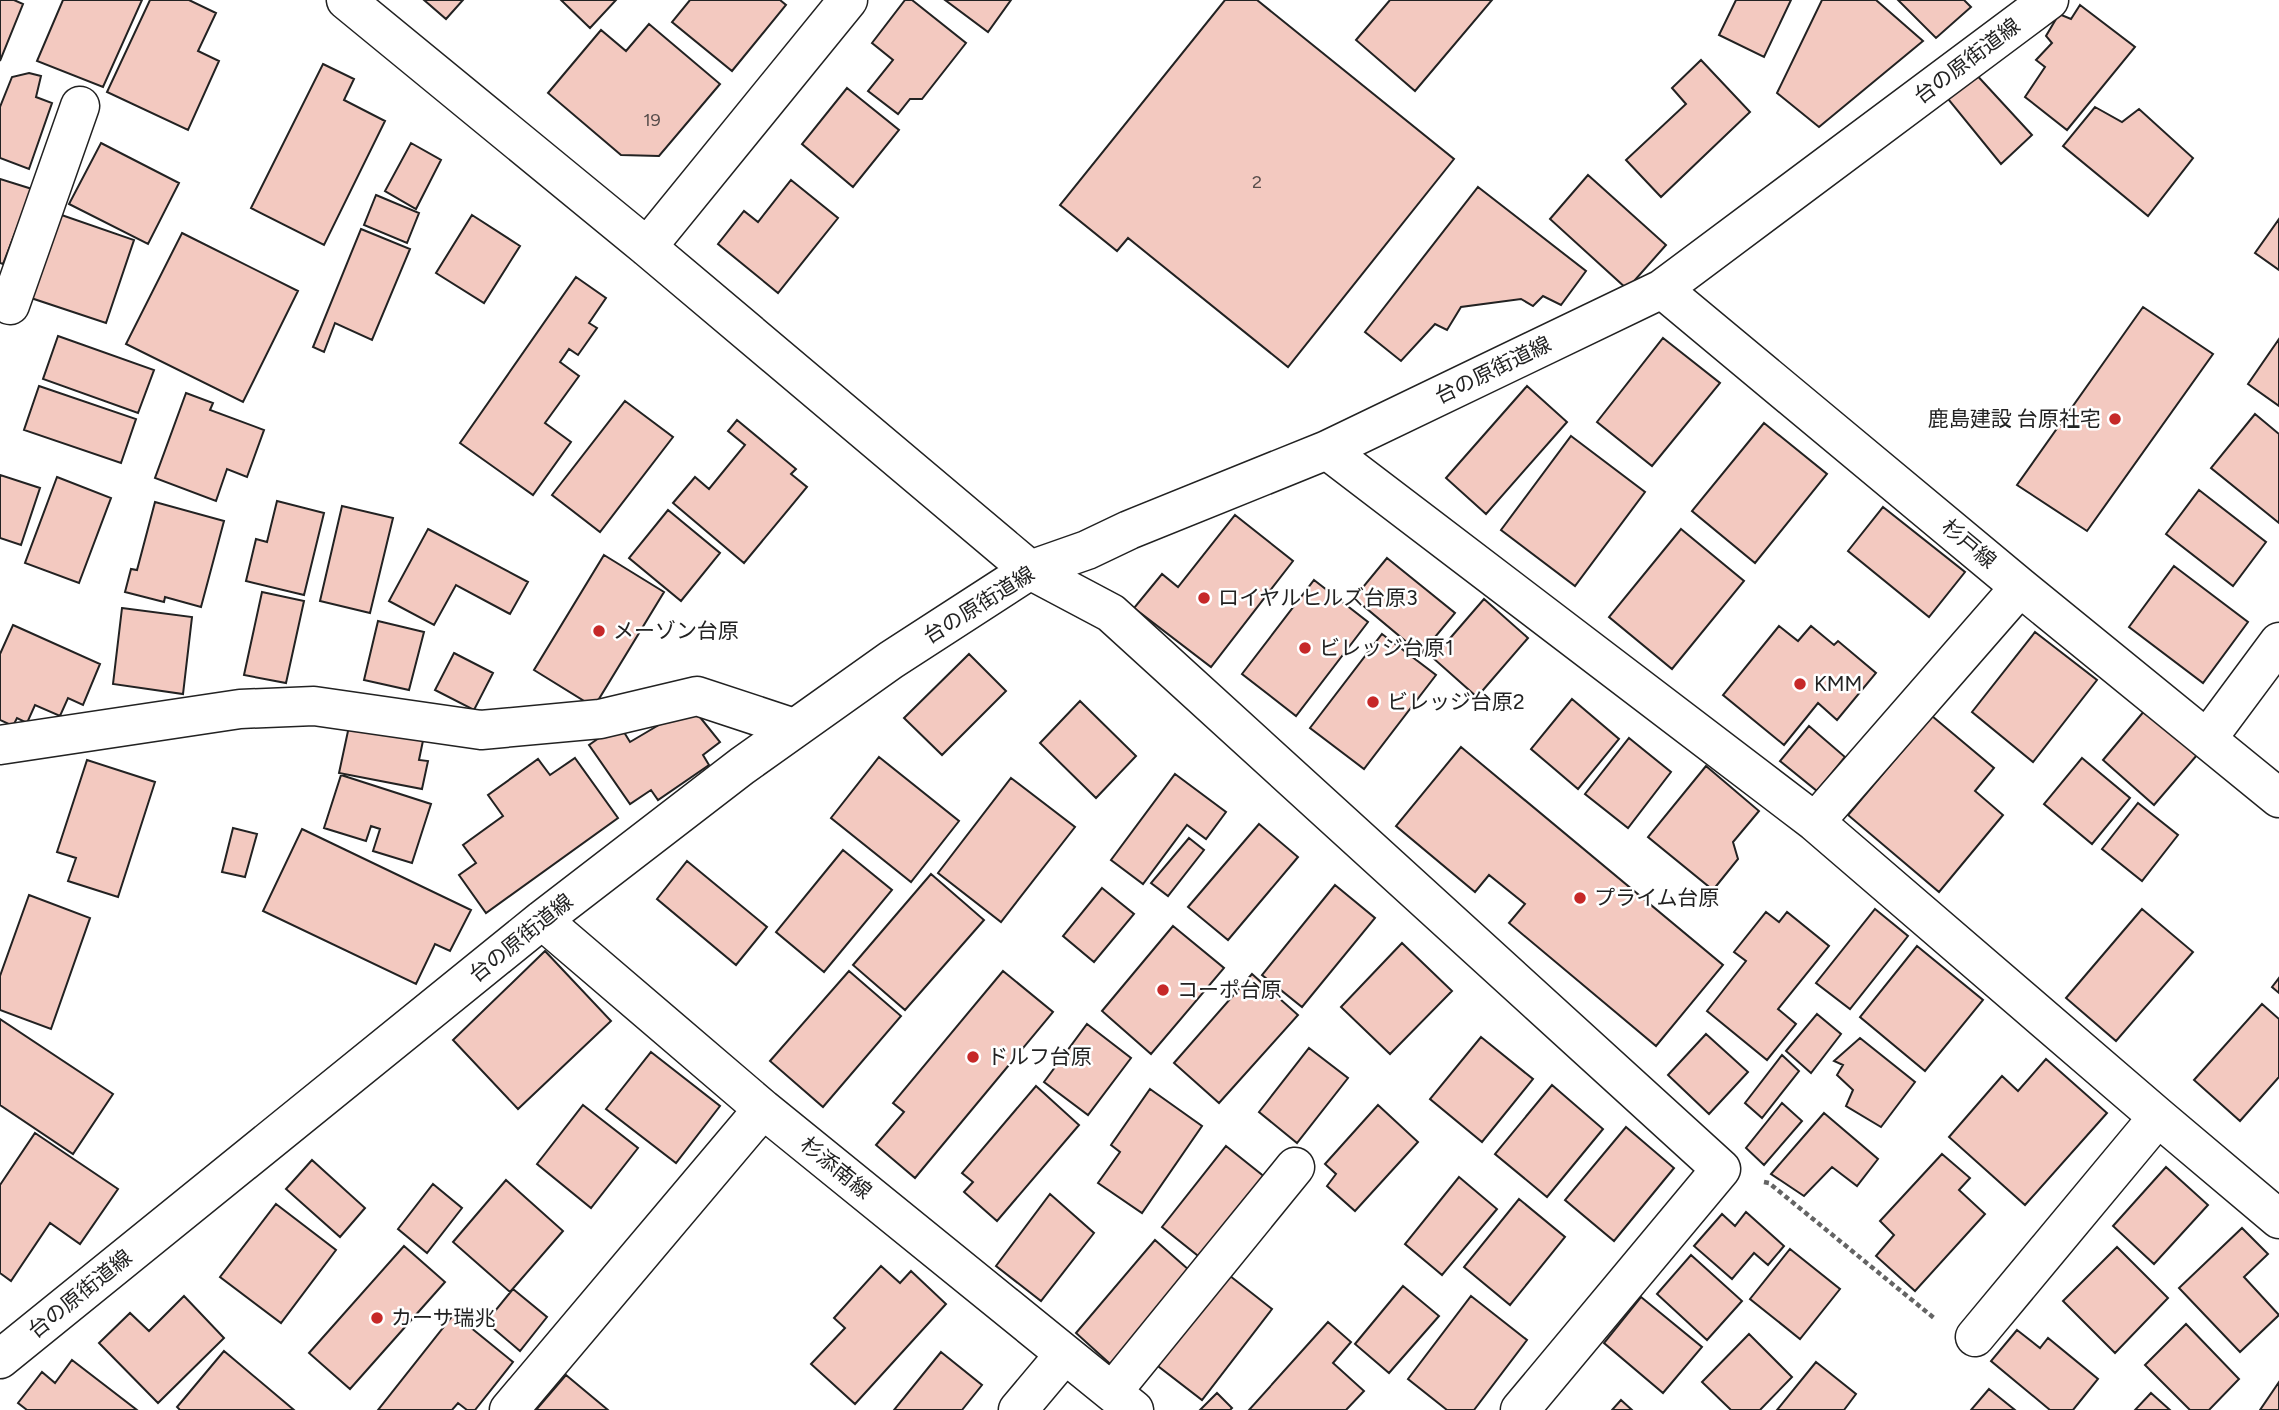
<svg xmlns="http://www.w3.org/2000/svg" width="2279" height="1410" font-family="Figtree,'Noto Sans JP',sans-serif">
	<rect width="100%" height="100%" fill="#fff"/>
	<!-- building -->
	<path fill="#f3c9c0" stroke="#222" stroke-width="2" d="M0 0H14L23 4 0 61Z
		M63 0H142L103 87 37 61Z
		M150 0H189L216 13 198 51 219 61 188 130 107 92Z
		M424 0H463L446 19Z
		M561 0H616L590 28Z
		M690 0H780L786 5 732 71 672 22Z
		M905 0H912L966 43 922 99H910L898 114 868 91 893 60 872 43Z
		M945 0H1011L988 32Z
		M1225 0H1257L1454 159 1288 367 1128 238 1117 251 1060 205Z
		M1390 0H1492L1415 91 1356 40Z
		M1736 0H1791L1764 57 1719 35Z
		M1822 0H1876L1923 41 1819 127 1777 93Z
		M1898 0H1964L1971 7 1936 38Z
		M2080 5 2135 47 2067 130 2025 97 2045 67 2036 60 2052 43 2046 36 2059 14 2071 19Z
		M649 24 720 84 659 156 621 155 548 93 601 30 626 51Z
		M1701 60 1750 112 1661 197 1626 160 1686 104 1672 88Z
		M323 64 354 79 344 100 385 121 324 245 251 208Z
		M1973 71 2032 135 2001 164 1944 94Z
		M29 73 41 76 36 97 52 103 29 169 0 158V107L12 77Z
		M847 88 899 130 853 187 802 144Z
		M2095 107 2122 122 2139 109 2193 158 2148 216 2063 146Z
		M101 143 179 183 148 244 69 204Z
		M411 143 441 160 416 209 385 191Z
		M1588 175 1666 245 1627 289 1550 219Z
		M0 179 32 189 3 264 0 263Z
		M791 180 838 218 778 293 718 244 744 211 758 222Z
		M1478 187 1586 271 1561 305 1543 296 1533 306 1521 299 1461 307 1447 330 1435 324 1401 361 1365 332Z
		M376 195 419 213 407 243 364 225Z
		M50 211 134 240 106 323 22 295Z
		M472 215 520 246 484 303 436 273Z
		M2279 219V270L2255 253Z
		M361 229 410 249 372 340 335 323 324 352 313 347Z
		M182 233 298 291 243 402 126 344Z
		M576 277 606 298 589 323 597 328 578 355 569 349 560 362 579 376 545 423 571 442 533 495 460 443Z
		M2143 307 2213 354 2087 531 2017 485Z
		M58 336 154 370 138 413 43 379Z
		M1663 338 1720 383 1652 466 1597 422Z
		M2279 339V406L2248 384Z
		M39 386 136 419 121 463 24 430Z
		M1527 386 1567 422 1486 514 1446 478Z
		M186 393 213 403 210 410 264 430 247 477 227 469 216 501 155 478Z
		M625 401 673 437 600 532 552 495Z
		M2255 414 2279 434V523L2211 468Z
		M737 420 796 469 791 474 807 487 744 563 673 503 695 477 709 489 745 445 728 431Z
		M1764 423 1827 474 1755 563 1692 511Z
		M1571 436 1645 492 1575 586 1501 530Z
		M0 475 40 488 21 545 0 538Z
		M57 477 111 498 79 583 25 563Z
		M2199 490 2266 542 2233 586 2166 534Z
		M277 501 324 513 304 595 246 581 256 539 267 542Z
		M155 502 224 521 201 607 165 597 164 602 125 592 131 569 137 570Z
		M342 506 393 518 370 613 320 601Z
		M1883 507 1965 572 1929 617 1848 551Z
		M668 510 720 553 681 601 629 558Z
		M1235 515 1293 561 1211 667 1134 608 1162 574 1178 587Z
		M428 529 528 582 510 614 456 585 434 625 389 601Z
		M1681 529 1744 581 1672 669 1609 617Z
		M604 555 664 592 594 707 534 670Z
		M1387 558 1455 613 1421 654 1354 598Z
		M2174 566 2248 622 2203 683 2129 627Z
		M1314 580 1368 622 1296 716 1242 674Z
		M262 592 304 601 286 683 244 675Z
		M1484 599 1528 638 1477 697 1433 658Z
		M122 608 192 617 183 694 113 684Z
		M378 621 424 632 409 690 364 680Z
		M13 625 100 664 83 705 68 698 60 716 35 705 27 723 17 718 13 726 0 720V654Z
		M1779 626 1798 641 1811 626 1834 645 1838 641 1876 673 1837 720 1818 703 1784 745 1723 695Z
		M2035 632 2097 680 2033 762 1972 712Z
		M1382 634 1436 675 1364 769 1310 728Z
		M454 653 493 673 474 710 435 690Z
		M969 654 1006 691 942 755 904 718Z
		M1572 699 1619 739 1578 789 1531 749Z
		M1080 701 1136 756 1096 798 1040 743Z
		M691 706 720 742 703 755 709 765 658 800 651 790 630 804 589 745 619 724 630 742Z
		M2145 710 2197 755 2154 805 2103 760Z
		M1932 716 1994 768 1975 791 2003 815 1939 892 1848 815Z
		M351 717 425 731 419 760 428 761 422 789 339 773Z
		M1809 726 1845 757 1817 791 1780 761Z
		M1629 738 1671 772 1628 828 1585 794Z
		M1461 747 1723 965 1656 1046 1509 923 1525 904 1489 875 1475 892 1396 826Z
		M879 757 959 821 911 882 831 818Z
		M575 758 618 818 486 913 459 875 476 863 463 845 503 816 488 795 538 759 550 775Z
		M2082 758 2130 798 2092 844 2044 804Z
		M87 760 155 782 118 897 68 881 76 858 57 852Z
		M1706 766 1759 811 1733 842 1738 859 1713 890 1648 837Z
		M1175 774 1226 812 1206 839 1187 825 1143 884 1111 860Z
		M341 775 431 804 412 863 373 851 380 829 371 826 366 841 324 828Z
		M1011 778 1075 827 1001 922 938 873Z
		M2138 803 2178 835 2142 881 2102 849Z
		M1259 824 1298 857 1228 940 1188 907Z
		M233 828 257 834 245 877 222 872Z
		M302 829 471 910 450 951 435 944 416 984 263 911Z
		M1189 838 1204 850 1168 896 1151 883Z
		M843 850 892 890 824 972 776 932Z
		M687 861 767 927 736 965 657 899Z
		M931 874 984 920 905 1010 853 965Z
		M1335 885 1375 918 1302 1007 1262 975Z
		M1102 888 1134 914 1094 962 1063 936Z
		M29 895 90 918 51 1029 0 1010V976Z
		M1875 909 1908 936 1850 1009 1816 983Z
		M2142 909 2193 952 2116 1041 2066 998Z
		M1766 912 1779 922 1787 912 1829 946 1778 1009 1796 1024 1767 1060 1707 1011 1746 961 1734 952Z
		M1173 926 1224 968 1151 1054 1102 1011Z
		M1402 943 1452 991 1390 1054 1341 1007Z
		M1917 946 1983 1000 1925 1071 1860 1017Z
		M545 951 611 1021 518 1109 453 1040Z
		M849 971 901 1016 823 1107 770 1061Z
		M1003 971 1053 1012 915 1178 876 1145 904 1112 893 1103Z
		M1252 974 1298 1015 1219 1103 1174 1063Z
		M2279 978V993L2272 987Z
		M2262 1004 2279 1019V1077L2240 1121 2194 1080Z
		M1817 1014 1841 1034 1811 1073 1786 1051Z
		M0 1019 113 1094 73 1154 0 1105Z
		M1087 1024 1131 1058 1088 1115 1044 1082Z
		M1706 1034 1748 1072 1709 1114 1668 1075Z
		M1481 1037 1533 1079 1482 1142 1430 1099Z
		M1860 1038 1915 1082 1881 1127 1846 1106 1853 1090 1837 1075 1843 1065 1834 1061Z
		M1309 1048 1348 1078 1297 1143 1259 1112Z
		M651 1052 720 1106 676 1163 606 1109Z
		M1782 1055 1799 1071 1762 1118 1745 1103Z
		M2046 1059 2107 1113 2025 1205 1949 1137 2002 1076 2018 1091Z
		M1552 1085 1603 1129 1547 1197 1495 1154Z
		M1036 1086 1079 1125 997 1221 964 1192 973 1182 962 1173Z
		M1150 1089 1202 1126 1142 1213 1098 1183 1120 1152 1111 1145Z
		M1782 1103 1802 1121 1764 1165 1746 1148Z
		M583 1105 638 1148 591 1208 537 1164Z
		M1378 1105 1418 1142 1355 1211 1327 1186 1336 1174 1325 1164Z
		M1824 1113 1878 1159 1857 1186 1832 1167 1804 1196 1771 1174Z
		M1626 1127 1674 1168 1614 1241 1565 1200Z
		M35 1133 118 1189 80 1244 50 1223 11 1281 0 1273V1185Z
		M1226 1146 1271 1182 1207 1263 1162 1227Z
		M1942 1154 1970 1178 1959 1190 1985 1214 1915 1291 1876 1256 1894 1235 1880 1221Z
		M312 1160 365 1208 340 1237 286 1189Z
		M2166 1167 2208 1205 2154 1264 2113 1226Z
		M1459 1177 1497 1209 1442 1275 1405 1244Z
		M506 1180 563 1231 510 1292 453 1242Z
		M433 1184 462 1208 427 1253 398 1229Z
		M1050 1194 1094 1233 1041 1301 996 1266Z
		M1519 1199 1565 1237 1510 1305 1464 1267Z
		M276 1204 336 1250 281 1323 220 1277Z
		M1746 1212 1784 1246 1768 1265 1754 1253 1732 1279 1694 1246 1722 1214 1735 1226Z
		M2242 1228 2268 1254 2244 1277 2279 1315 2240 1352 2179 1288Z
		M1155 1240 1198 1278 1118 1371 1076 1333Z
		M404 1246 445 1282 350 1389 309 1353Z
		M2117 1247 2168 1298 2115 1353 2063 1301Z
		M1790 1249 1840 1289 1800 1339 1750 1299Z
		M1691 1255 1742 1301 1707 1340 1657 1294Z
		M881 1266 900 1283 911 1271 946 1304 855 1404 811 1364 845 1328 834 1318Z
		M1225 1272 1272 1309 1202 1400 1154 1363Z
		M1403 1286 1439 1316 1389 1373 1355 1344Z
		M513 1289 547 1317 520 1351 486 1322Z
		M184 1296 224 1338 158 1403 99 1343 130 1313 149 1331Z
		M1471 1296 1527 1340 1474 1410H1447L1408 1379Z
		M1641 1297 1702 1347 1663 1393 1604 1343Z
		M454 1314 513 1362 475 1410H467L458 1403 452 1410H378Z
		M1328 1322 1351 1342 1333 1363 1364 1391 1346 1410H1249Z
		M2186 1324 2239 1379 2209 1410H2190L2145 1365Z
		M2017 1330 2040 1348 2048 1338 2098 1379 2073 1410H2050L1991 1361Z
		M1749 1334 1792 1377 1760 1410H1731L1702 1382Z
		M224 1351 294 1410H180L177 1407Z
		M941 1352 982 1385 962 1410H894Z
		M72 1360 137 1410H27L18 1403 42 1372 55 1383Z
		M1816 1362 1856 1394 1844 1410H1777Z
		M566 1375 608 1410H536Z
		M2279 1382V1410H2260Z
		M1989 1389 2015 1410H1971Z
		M1217 1393 1232 1408 1230 1410H1200Z
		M2151 1393 2170 1410H2135Z
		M1621 1400 1632 1410H1612Z"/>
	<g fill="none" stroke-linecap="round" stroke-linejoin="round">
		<defs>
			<path id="minor" d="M346 0 647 247 1030 570 1111 613 1721 1169 1520 1410
				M647 247 848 0
				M1662 289 2020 587 2279 798
				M10 305 80 106
				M1327 450 1815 822 2158 1117 2279 1219
				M2207 739 2279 642
				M0 745 240 709 314 706 481 730 600 719 697 696 794 728
				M1815 822 2020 587
				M542 920 763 1109 1134 1410
				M1975 1337 2158 1117
				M0 1359 542 920 742 766 891 660 1030 570 1087 550 1129 530 1327 450 1662 289 2049 0
				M1112 1392 1295 1167
				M509 1410 763 1109
				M1018 1410 1065 1354"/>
		</defs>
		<!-- minor casing -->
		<use href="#minor" stroke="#222" stroke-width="41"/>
		<!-- path -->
		<path stroke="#646464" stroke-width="4.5" stroke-dasharray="5 3.5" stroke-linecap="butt" d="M1764 1182 1769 1183 1934 1318"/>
		<!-- minor -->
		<use href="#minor" stroke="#fff" stroke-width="38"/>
	</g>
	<!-- markers -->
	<g fill="#c62828" stroke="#fff" stroke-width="2.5">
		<circle cx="2115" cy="419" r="7"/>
		<circle cx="1204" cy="598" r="7"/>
		<circle cx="599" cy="631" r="7"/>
		<circle cx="1305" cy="648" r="7"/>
		<circle cx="1800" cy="684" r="7"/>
		<circle cx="1373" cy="702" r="7"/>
		<circle cx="1580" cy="898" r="7"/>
		<circle cx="1163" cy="990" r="7"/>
		<circle cx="973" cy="1057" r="7"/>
		<circle cx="377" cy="1318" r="7"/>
	</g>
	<g text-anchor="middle" stroke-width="5" stroke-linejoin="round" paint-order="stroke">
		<!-- number labels -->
		<g font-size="18" fill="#564c4a">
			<text x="652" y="126">19</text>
			<text x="1257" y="188">2</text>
		</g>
		<!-- street labels -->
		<g font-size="21" fill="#222" stroke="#fff">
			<text transform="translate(1967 61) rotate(-37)" y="7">台の原街道線</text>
			<text transform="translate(1493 370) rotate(-26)" y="7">台の原街道線</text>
			<text transform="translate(1969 544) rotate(40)" y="7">杉戸線</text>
			<text transform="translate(979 605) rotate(-32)" y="7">台の原街道線</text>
			<text transform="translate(521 938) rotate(-39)" y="7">台の原街道線</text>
			<text transform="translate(836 1168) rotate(39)" y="7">杉添南線</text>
			<text transform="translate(80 1294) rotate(-39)" y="7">台の原街道線</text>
		</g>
		<!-- poi labels -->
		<g font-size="21" fill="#222" stroke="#fff" text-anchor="start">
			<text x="2101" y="426" text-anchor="end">鹿島建設 台原社宅</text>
			<text x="1218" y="605">ロイヤルヒルズ台原3</text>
			<text x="613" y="638">メーゾン台原</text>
			<text x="1319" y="655">ビレッジ台原1</text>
			<text x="1814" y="691">KMM</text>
			<text x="1387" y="709">ビレッジ台原2</text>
			<text x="1594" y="905">プライム台原</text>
			<text x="1177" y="997">コーポ台原</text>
			<text x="987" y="1064">ドルフ台原</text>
			<text x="391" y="1325">カーサ瑞兆</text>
		</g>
	</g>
</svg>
